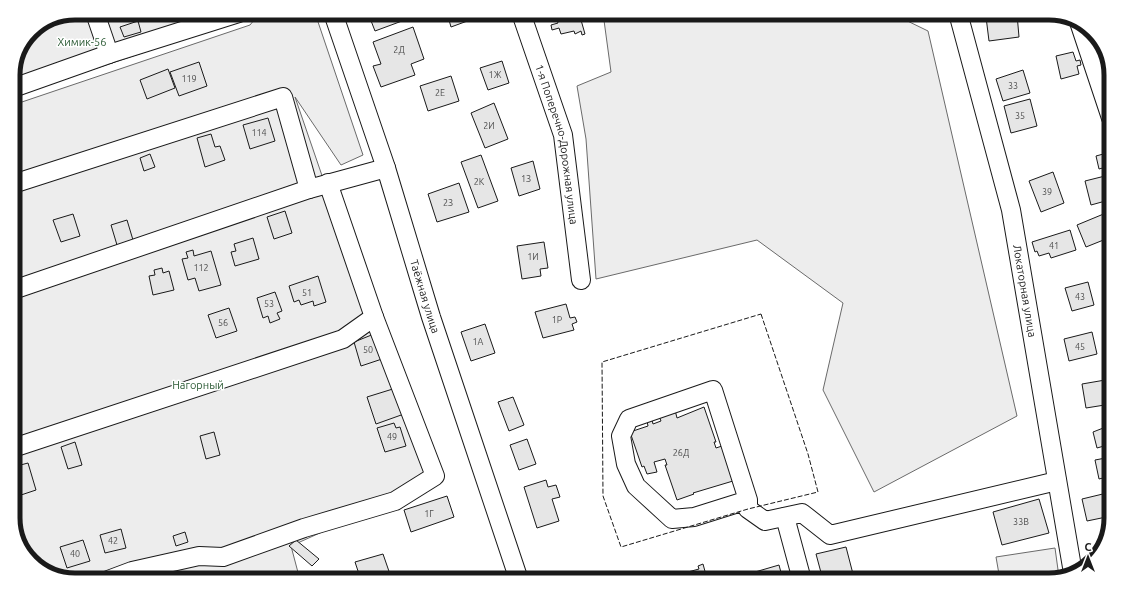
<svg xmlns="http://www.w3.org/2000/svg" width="1124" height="593" font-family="Ubuntu,sans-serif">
	<rect width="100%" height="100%" fill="#fff"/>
	<!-- built -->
	<path fill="#ededed" stroke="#6a6a6a" d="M75 13H315L363 155 341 165 295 97 428 484 291 546 300 580H75L48 573 24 553 13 522V105L250 25 259 14 13 96V71L31 31Z
		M603 13H891L928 31 1017 416 874 492 823 390 843 303 757 240 596 279 586 139 577 86 611 72Z
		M1055 548 1059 577 1049 580H1000L996 557Z"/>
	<!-- building -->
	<path fill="#e6e6e6" stroke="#1a1a1a" d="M368 13H399L402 21 375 31Z
		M447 13H479L481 16 451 27Z
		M568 13H579L585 34 582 35 581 31 575 34 574 31 561 34 559 28 552 30 551 25 558 23 556 17Z
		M1017 14 1019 37 989 41 986 17Z
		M138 21 141 32 124 37 120 27Z
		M413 27 424 59 411 64 415 75 381 87 373 66 381 64 373 42Z
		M1073 52 1076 61 1080 60 1081 65 1077 66 1079 74 1061 79 1056 56Z
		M502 61 509 83 488 90 480 68Z
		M199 62 207 86 179 96 170 72Z
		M168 69 175 88 147 99 140 80Z
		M1023 70 1030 93 1003 101 996 79Z
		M451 76 459 101 428 111 420 86Z
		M1030 99 1037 126 1011 133 1004 106Z
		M494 103 508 139 485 148 471 113Z
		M268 118 275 141 250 149 243 125Z
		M211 134 215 147 220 146 225 160 205 167 197 138Z
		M1107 153 1110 166 1099 169 1096 156Z
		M150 154 155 167 144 171 140 158Z
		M481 155 498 201 478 208 461 162Z
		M533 161 540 189 519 196 511 168Z
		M1053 172 1064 203 1041 212 1029 181Z
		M1105 176 1109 200 1091 205 1085 181Z
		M459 183 469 212 437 222 428 194Z
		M285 211 292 233 274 239 267 217Z
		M1106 213 1111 226V237L1086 247 1077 225Z
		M73 214 80 236 61 242 53 220Z
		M127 220 133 240 117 245 111 225Z
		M1070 230 1076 250 1051 258 1049 253 1039 256 1037 251 1035 252 1032 242Z
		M253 238 259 259 235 266 231 252 236 251 234 244Z
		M544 242 548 268 540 269 541 276 522 279 517 246Z
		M193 250 194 256 211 251 221 285 199 291 195 278 188 280 182 259 188 258 186 252Z
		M162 268 163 273 169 271 174 290 153 295 149 276 155 275 154 270Z
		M318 276 326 302 314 306 313 301 301 305 299 300 294 302 289 286Z
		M1088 282 1094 305 1072 311 1065 288Z
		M275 292 282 311 277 313 280 319 270 323 268 316 263 318 257 298Z
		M566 304 570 318 575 317 577 322 572 324 574 330 543 338 535 312Z
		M229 308 237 331 216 338 208 315Z
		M485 324 495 353 471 361 461 332Z
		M1092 332 1097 354 1069 361 1064 339Z
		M374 334 382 359 361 366 354 342Z
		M1111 379V404L1086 408 1082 384Z
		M396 388 404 414 376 424 367 397Z
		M513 397 524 425 509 431 498 402Z
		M704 407 716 442H714L716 448 722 446 733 481 693 493 694 494 677 500 665 465H667L665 459 654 462 657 472 647 474 644 466 642 467 630 432 648 426 647 421 652 420 653 424 661 421 659 416 675 410 677 418Z
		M394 423 396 428 400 427 406 446 385 452 377 428Z
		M1111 425V444L1108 445 1109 448 1105 449 1104 446 1097 448 1093 432Z
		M214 432 220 455 206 459 200 436Z
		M527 439 536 464 519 470 510 445Z
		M75 442 82 465 68 469 61 447Z
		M1111 457V476L1099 479 1095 460Z
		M28 463 36 490 18 496 13 479V467Z
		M546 480 548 487 556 485 560 497 552 499 559 521 537 528 524 487Z
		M1107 493 1111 516 1087 521 1082 499Z
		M447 496 454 517 411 532 404 510Z
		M1039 499 1049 533 1002 545 993 512Z
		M121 529 126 548 105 553 100 535Z
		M185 532 188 542 176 546 173 536Z
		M83 540 90 561 67 568 60 547Z
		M296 540 319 559 312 566 289 546Z
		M846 547 853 574 823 580 816 554Z
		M383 554 392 580H361L355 562Z
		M703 564 706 575 701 576 702 580H705H674L673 576 699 569 698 566Z
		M779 565 783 580H758L755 572Z"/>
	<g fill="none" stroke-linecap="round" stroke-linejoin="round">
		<defs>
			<g id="minor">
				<path d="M95 13 109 54"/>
				<path id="s1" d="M333 13 386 168 431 317 519 580"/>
				<path id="s2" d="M521 13 563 135 581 280"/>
				<path id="s3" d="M958 13 1011 210 1073 573"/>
				<path d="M1079 22 1111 118"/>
				<path d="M13 88 109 54 239 13"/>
				<path d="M13 184 283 97 309 189 386 168"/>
				<path d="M13 290 309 189"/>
				<path d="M13 448 343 339 374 317 328 183"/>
				<path d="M748 500 713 390 629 419 621 436 626 464 636 486 672 519 694 517 748 500V509L765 521 802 513 830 535 1057 481"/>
				<path d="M785 517 802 580"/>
				<path d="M108 580 132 571 199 556 223 557 304 528 395 501 435 476 374 317"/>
			</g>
		</defs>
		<!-- minor casing -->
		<use href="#minor" stroke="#1a1a1a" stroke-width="20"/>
		<!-- minor -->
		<use href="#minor" stroke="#fff" stroke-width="18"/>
		<!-- fence -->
		<path stroke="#1a1a1a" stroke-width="1" stroke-dasharray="5 2" stroke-linecap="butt" d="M761 314 808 454 818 492 748 509 621 547 603 496 602 362Z"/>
	</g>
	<g text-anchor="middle" stroke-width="3" stroke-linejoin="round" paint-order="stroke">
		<!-- number labels -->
		<g font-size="9" fill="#4d4d4d">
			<text x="399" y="53">2Д</text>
			<text x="495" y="78">1Ж</text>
			<text x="189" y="82">119</text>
			<text x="1013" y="89">33</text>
			<text x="440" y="96">2Е</text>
			<text x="1020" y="119">35</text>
			<text x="489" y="129">2И</text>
			<text x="259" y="136">114</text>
			<text x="526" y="182">1З</text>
			<text x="479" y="185">2К</text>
			<text x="1047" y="195">39</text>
			<text x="448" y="206">2З</text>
			<text x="1054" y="249">41</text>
			<text x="533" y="260">1И</text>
			<text x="201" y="271">112</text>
			<text x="307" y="296">51</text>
			<text x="1080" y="300">43</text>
			<text x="269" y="307">53</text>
			<text x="557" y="323">1Р</text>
			<text x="223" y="326">56</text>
			<text x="478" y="345">1А</text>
			<text x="1080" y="350">45</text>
			<text x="368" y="353">50</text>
			<text x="392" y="440">49</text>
			<text x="681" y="456">26Д</text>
			<text x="429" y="517">1Г</text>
			<text x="1021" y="525">33В</text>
			<text x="113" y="544">42</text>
			<text x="75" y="557">40</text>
		</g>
		<!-- park labels -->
		<g font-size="11" fill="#2b5a34" stroke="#fff">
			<text x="82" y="46">Химик-56</text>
			<text x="198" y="389">Нагорный</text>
		</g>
		<!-- street labels -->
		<g font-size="11" fill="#1a1a1a" stroke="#fff">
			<text dy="4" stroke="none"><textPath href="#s2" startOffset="137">1-я Поперечно-Дорожная улица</textPath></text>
			<text dy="4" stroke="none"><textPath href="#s3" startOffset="286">Локаторная улица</textPath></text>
			<text dy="4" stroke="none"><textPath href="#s1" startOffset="298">Таёжная улица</textPath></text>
		</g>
	</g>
	<!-- crop -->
	<path d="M0 0H1124V593H0ZM75 20H1049A55 55 0 0 1 1104 75V518A55 55 0 0 1 1049 573H75A55 55 0 0 1 20 518V75A55 55 0 0 1 75 20Z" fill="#fff" fill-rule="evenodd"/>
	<path fill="none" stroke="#1a1a1a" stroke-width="5" d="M75 20H1049A55 55 0 0 1 1104 75V518A55 55 0 0 1 1049 573H75A55 55 0 0 1 20 518V75A55 55 0 0 1 75 20Z"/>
	<!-- north arrow -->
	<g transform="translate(1088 557)" stroke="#ffffff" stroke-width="3" paint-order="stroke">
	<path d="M0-3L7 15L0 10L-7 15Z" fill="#1a1a1a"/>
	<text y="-6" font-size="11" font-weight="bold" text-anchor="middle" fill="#1a1a1a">С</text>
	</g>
</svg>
